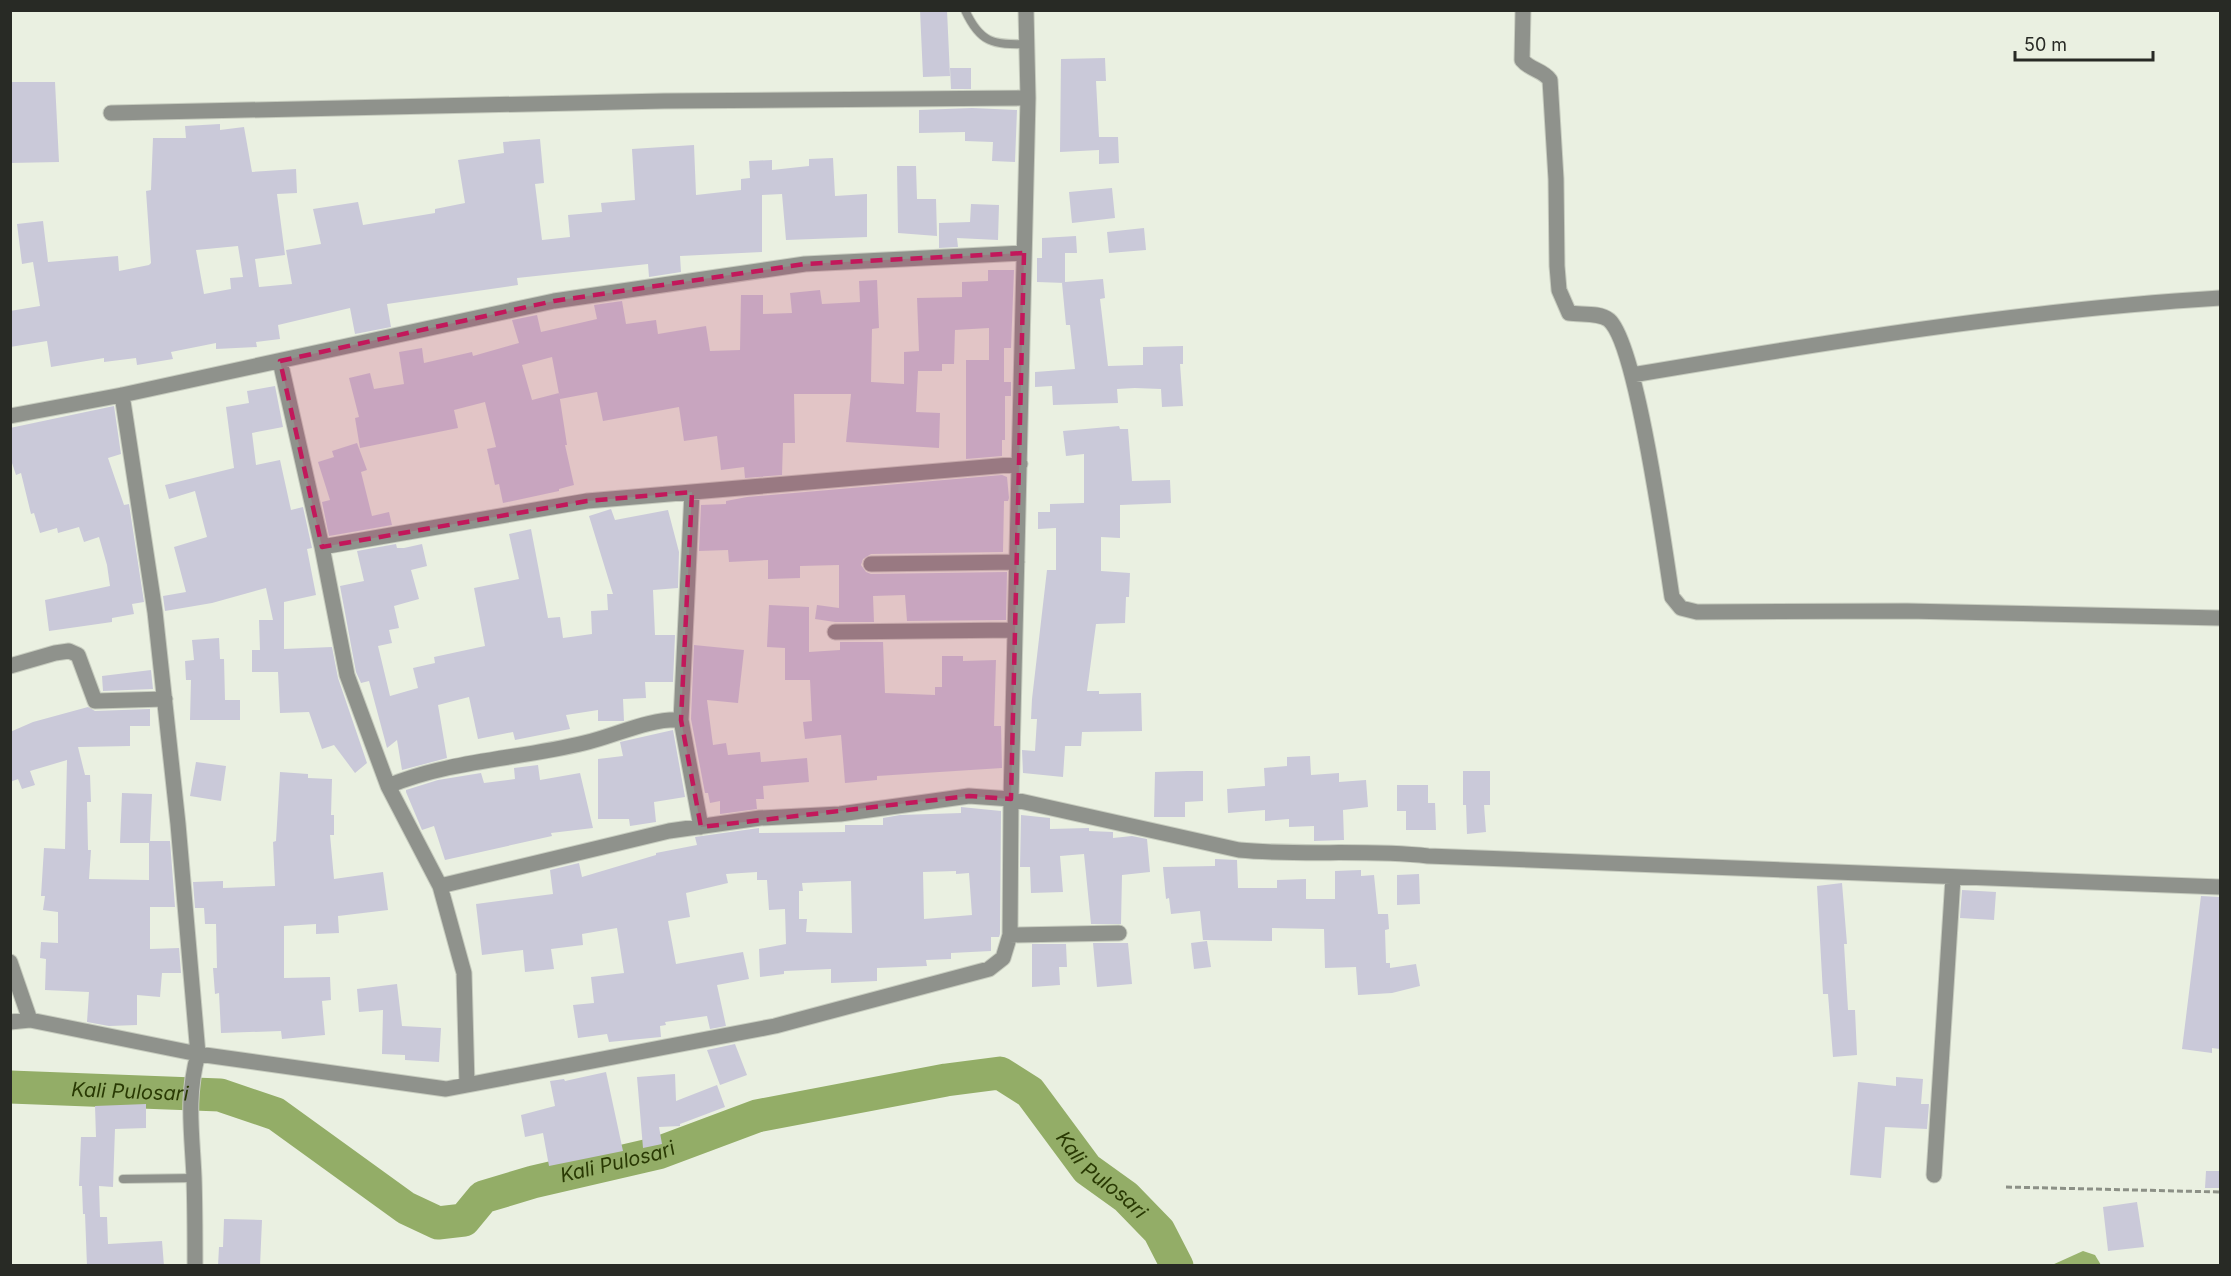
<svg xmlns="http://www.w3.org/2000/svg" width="2231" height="1276" font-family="Inter,sans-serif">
	<rect width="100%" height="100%" fill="#eaf0e1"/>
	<!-- forest -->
	<path fill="#99b36e" d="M2083 1251 2095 1255 2101 1265H2052Z"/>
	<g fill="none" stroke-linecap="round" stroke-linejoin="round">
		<!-- river -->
		<path stroke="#93ad67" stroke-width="33" id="s1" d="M10 1087 220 1095 276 1114 406 1208 438 1223 464 1220 483 1197 533 1182 658 1153 757 1116 946 1080 1000 1073 1030 1092 1087 1169 1126 1197 1159 1231 1177 1266"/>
	</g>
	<!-- building -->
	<path fill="#cac9d9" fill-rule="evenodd" d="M920 10H947L950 76 923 77Z
		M1105 58 1106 81H1096L1099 137H1118L1119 163 1099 164V150L1060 152 1061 59Z
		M950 68H971V89H951Z
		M10 82H55L59 162 10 163Z
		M972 108 1017 110 1015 162 992 161 993 142 965 141V132L919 133V110Z
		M220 124V130L244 127 252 172 296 169 297 193 277 194 285 255 255 259 259 287 292 284 286 250 321 244 313 209 358 202 363 225 435 213V209L465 203 458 160 504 153 503 142 540 139 544 183 535 184 542 240 570 237 568 215 602 212 601 203 635 200 632 149 694 145 696 195 741 190V179L750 178 749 161 772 160V170L809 166V159L833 158 835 196 867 194V237L786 240 782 194 762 195V252L680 256 681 272 649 277 648 264 517 278 518 285 387 304 391 327 355 334 350 308 278 325 280 339 256 342 257 347 216 349V343L171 352 173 359 137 365 136 358 104 362V358L51 367 47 341 10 347V311L40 306 33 262 22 264 17 224 43 221 48 262 118 256 119 271 149 265 151 263 146 191 151 190 153 138H186L185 126ZM238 246 243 277 230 278 231 289 204 294 196 250Z
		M897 166H916L917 199H936L937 236 898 233Z
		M1112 188 1115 218 1072 223 1069 192Z
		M971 204 999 205 998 240 957 238 958 247 939 248V223L970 222Z
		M1144 228 1146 250 1109 253 1107 232Z
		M1076 236 1077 253H1065V282L1103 279 1105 298 1100 299 1108 366 1143 365V347L1183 346V364H1180L1183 406 1162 407 1161 389 1135 388 1117 389 1118 403 1053 405 1052 386 1035 387V372L1075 369 1070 325H1066L1062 283H1065L1037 282V258H1042V238Z
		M988 270H1014L1011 348H1004V382H1011V396H1005V440H1002V456L966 459V360H989V328L955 330 954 364H942V371H918L916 412 940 413 939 448 846 442 851 394H794L795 443H783L782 475 745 478 744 467 721 470 717 436 684 441 679 407 603 421 597 392 560 399 552 357 522 365 532 400 559 393 567 445H565L574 485 559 489V491L503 503 499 484 495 485 487 449 496 447 485 402 454 410 458 428 360 448 355 418 359 417 349 378 370 373 374 389 404 384 399 352 422 348 424 363 472 352 473 356 519 343 512 320 537 315 541 332 597 319 594 305 622 301 626 324 656 320 658 334 706 326 710 351 740 350 741 295H763V314L792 313 790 293 820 290 822 304 860 302 859 281 877 280 879 328 872 329 871 382 904 384V352L919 351 917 298 962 297V282L988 281Z
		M275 386 283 427 252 433 256 465 280 460 291 510 303 507 312 548 307 549 316 595 284 602V649L332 647 338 678 367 763 355 773 334 745 322 749 309 712 280 713 278 672H252V650H260L259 620H273L266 588 212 603 165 611 163 596 186 592 174 547 207 537 195 491 169 499 165 485 234 468 226 407 249 403 247 391Z
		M114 406 121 454 108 458 124 505 129 504 144 602 132 604 134 614 112 618V622L49 631 45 600 110 586 107 565 99 537 84 542 79 527 58 533 57 528 40 533 34 513 31 514 21 473 16 475 10 457V428Z
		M1119 426 1120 429H1128L1132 481 1170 480 1171 503 1120 505V538L1101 537V571L1130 573 1129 597H1126L1125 623 1096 624 1087 691H1099V694L1141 693 1142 731 1082 732 1081 746H1065L1063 777 1023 773 1022 750 1035 751 1037 719H1031L1032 699 1047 570H1056V528L1038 529V512H1050V504L1084 503V454L1066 456 1063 431Z
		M357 443 367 470 361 472 372 516 389 512 392 525 329 536 322 502 330 500 318 462 334 457 332 451Z
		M1002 475 1007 477 1009 498 1008 501H1004L1003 552 871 554 863 559 861 565 866 572 871 574 1007 572 1006 620 907 621 905 595 873 596 874 622H835L815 619 817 605 839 608V565L800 566V578L768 579V560L729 562 728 550 699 551 701 505 726 504V501L747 497Z
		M611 509 615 520 668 510 679 552 678 588 653 590 655 635H675L673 682H645L646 698 623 699 624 721H598V710L566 715 570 729 515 740 513 732 478 739 469 697 438 705 447 758 402 770 397 740 387 748 369 681 361 683 356 672 340 586 364 581 357 551 396 544 397 548H404L422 544 427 566 411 570 419 599 394 606 399 628 389 630 392 643 378 646 390 696 418 688 413 668 435 663 434 657 485 646 474 588 519 579 509 534 531 529 548 618 560 617 563 638 592 634 591 611 608 610 607 594H613L589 516Z
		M769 605 809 607V652L840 650V642H883L885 693 935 695V687H942V656H963V661L996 660 994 726H1001L1002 768 877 776V780L845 783 841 735 805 739 803 722 812 721 810 680H785V648L767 647Z
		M219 638 220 659H224L225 700H240V720H190L191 680H186L185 661 194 660 192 640Z
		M694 645 744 650 738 703 707 700 713 745 726 743 728 755 760 752 761 762 807 758 809 782 763 786 764 799H756L757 809 720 814V801L710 803 708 793H705L691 719Z
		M151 670 153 689 103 691 102 676Z
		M88 707 95 711 150 709V726H130V746L78 747 85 775H90L91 802H87L88 850H91L89 879 149 880V843H120L122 793 152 794 150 841H170L175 907H150V949L179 948 181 973H162L160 997 137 995V1025L109 1026 87 1022 89 992 45 990 46 959 40 958 41 942 58 943V912L43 910 45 896H41L44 848 65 849 67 760 30 771 35 785 22 789 18 779 10 782V732L33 722Z
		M673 730 685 797 654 802 656 822 630 826 629 819H598V759L623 756 620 742Z
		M1310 756 1311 775 1339 773V782L1366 780 1368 807 1343 810 1344 840 1314 841V826L1289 827V819L1265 821V810L1228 813 1227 789 1265 786 1264 768 1287 766V757Z
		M196 762 226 766 221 801 190 796Z
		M538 765 540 780 580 773 593 828 551 833 552 836 445 860 434 826 422 830 406 792V790L438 780 481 773 484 783 515 779 514 768Z
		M1187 771H1203V801L1185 802V817H1154L1155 772Z
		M1463 771H1490V805H1484L1486 832 1467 834 1466 805H1463Z
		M280 772 308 774V778L332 779 331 815H334V835H330L334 879 383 872 388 910 338 916 339 933 316 934V924L284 926V978L330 977 331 1000 322 1001 325 1035 282 1039 281 1031 221 1033 219 993 215 994 213 968H217L216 924H205L204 908H195L193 882 223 881V888L275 886 273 842 276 841Z
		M1397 785H1428V803H1435L1436 830H1406V811H1397Z
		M961 807 1001 811 1000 934 999 937H991V951L951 953V959L926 960 927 966 877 968V981L831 983V969L784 971V974L760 977 759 949 786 944 785 909 769 910 767 880H757V872L726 874 728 883 686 893 690 917 668 921 676 964 743 952 749 979 717 985 726 1026 710 1029 707 1016 665 1022 666 1025 660 1026 661 1037 609 1042 607 1034 578 1038 573 1005 594 1003 591 977 624 973 617 928 582 934 583 945 551 949 554 969 525 972 523 950 482 955 476 904 553 894 550 870 579 863 582 877 656 855V853L697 845 695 837 759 828V833L845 832V825H883V818L900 815 961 813ZM956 871V874L969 873 972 915 924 919 923 872ZM851 881 852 933 806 932 807 919H799V891H803L802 883Z
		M1021 815 1050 818V829L1089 828V831L1113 832V838L1132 836 1147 839 1150 872 1122 875 1121 924H1091L1084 854 1060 856 1063 892 1031 893 1030 867H1020Z
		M1215 859 1237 860 1238 888H1277V880L1306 879V899H1335V871L1361 870V876L1374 875 1378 914H1388L1389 929 1385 930 1386 963H1390V968L1416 964 1420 986 1392 993 1358 995 1356 967 1325 968 1324 929 1272 928V941L1203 940 1200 911 1171 914 1169 898 1166 899 1163 867 1215 866Z
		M1419 874 1420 904 1397 905V875Z
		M1842 883 1847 944H1844L1848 1010H1855L1857 1055 1833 1057 1828 994H1823L1817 886Z
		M1962 890 1996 892 1994 920 1960 918Z
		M2201 896 2220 897V1049L2212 1048V1053L2182 1049Z
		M1207 941 1211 967 1194 969 1191 943Z
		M1093 943H1128L1132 984 1097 987Z
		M1032 944H1066L1067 967H1059L1060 985 1032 987Z
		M397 984 402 1026 441 1028 439 1062 405 1060V1055L382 1054 383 1010 359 1012 357 989Z
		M735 1044 747 1075 720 1085 707 1050Z
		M606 1072 623 1151 549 1166 543 1133 525 1137 521 1115 555 1106 550 1081 564 1079 565 1081Z
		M675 1074 676 1101 717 1085 725 1107 680 1124V1126L659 1127 662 1144 643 1148 637 1077Z
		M1896 1077 1923 1079 1921 1104H1929L1927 1129 1885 1127 1881 1178 1850 1175 1858 1082 1896 1086Z
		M146 1104V1128L115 1129 113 1187 99 1186 100 1217H107L108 1244 162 1241 164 1266H87L85 1214H83L82 1186H79L81 1137H96L95 1106Z
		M2206 1171H2220V1188H2205Z
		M2137 1202 2144 1247 2108 1251 2103 1207Z
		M224 1219 262 1220 260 1266H218L219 1247H223Z"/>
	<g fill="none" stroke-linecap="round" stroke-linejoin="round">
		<defs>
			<path id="lane" d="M965 10C980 43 993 45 1027 44
				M123 1179 194 1178"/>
			<path id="street" d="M1523 10 1522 60C1530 70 1543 70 1550 80L1556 179 1557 266 1559 290 1569 313C1581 315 1599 312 1609 320 1637 344 1665 552 1672 597L1681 608 1697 612 1907 611 2220 618
				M111 113 664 101 1028 98
				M280 361 322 547 587 501 1020 464
				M1632 375C1827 342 2023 310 2220 298
				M10 416 122 395 554 301 805 264 1024 253
				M692 492 681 720 701 827
				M322 547 347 675 388 786C451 760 519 759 584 743 615 736 649 718 681 720
				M871 564 1017 562
				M835 632 1015 630
				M10 666 55 653 69 651 78 655 95 701 165 699
				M388 786 440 886 669 831 760 818 840 814 969 796 1011 799 1239 850C1302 856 1365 849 1428 856L2220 887
				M440 886 464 973 467 1085
				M1010 935 1119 933
				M10 962 30 1020
				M10 1022 30 1020 198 1054 178 824 155 612 122 395
				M1934 1175 1953 878
				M195 1266C195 1236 195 1207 194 1177 192 1132 186 1098 198 1054L446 1089 775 1026 989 969 1003 958 1010 935 1011 799 1028 98 1026 10"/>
		</defs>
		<!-- lane casing -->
		<use href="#lane" stroke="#c7ccbf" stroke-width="10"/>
		<!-- street casing -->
		<use href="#street" stroke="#c7ccbf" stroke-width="17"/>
		<!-- path -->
		<path stroke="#8c9086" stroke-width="3" stroke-dasharray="6 3" stroke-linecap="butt" d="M2006 1187 2220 1192"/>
		<!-- lane -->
		<use href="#lane" stroke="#8f928c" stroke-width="8"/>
		<!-- street -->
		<use href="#street" stroke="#8f928c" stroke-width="15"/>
	</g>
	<!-- marked area -->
	<path fill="#c2185b" fill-opacity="0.2" stroke="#c2185b" stroke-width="4.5" stroke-dasharray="12 8" stroke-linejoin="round" d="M1024 253 1011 799 969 796 701 827 681 720 692 492 587 501 322 547 280 361 554 301 805 264Z"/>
	<g text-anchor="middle" stroke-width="4.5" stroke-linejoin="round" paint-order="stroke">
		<!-- water labels -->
		<g font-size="20" font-style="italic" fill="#293903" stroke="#eaf0e1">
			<text dy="7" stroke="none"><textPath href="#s1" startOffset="120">Kali Pulosari</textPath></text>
			<text dy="7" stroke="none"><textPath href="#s1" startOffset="660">Kali Pulosari</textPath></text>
			<text dy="7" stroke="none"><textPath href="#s1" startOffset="1200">Kali Pulosari</textPath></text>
		</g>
	</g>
	<!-- border -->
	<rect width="2231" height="1276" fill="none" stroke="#282a25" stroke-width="24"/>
	<!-- scale -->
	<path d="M2015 51v9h138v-9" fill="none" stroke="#282a25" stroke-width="3"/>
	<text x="2024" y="51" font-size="18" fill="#282a25" stroke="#eaf0e1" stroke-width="4.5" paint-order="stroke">50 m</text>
</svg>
